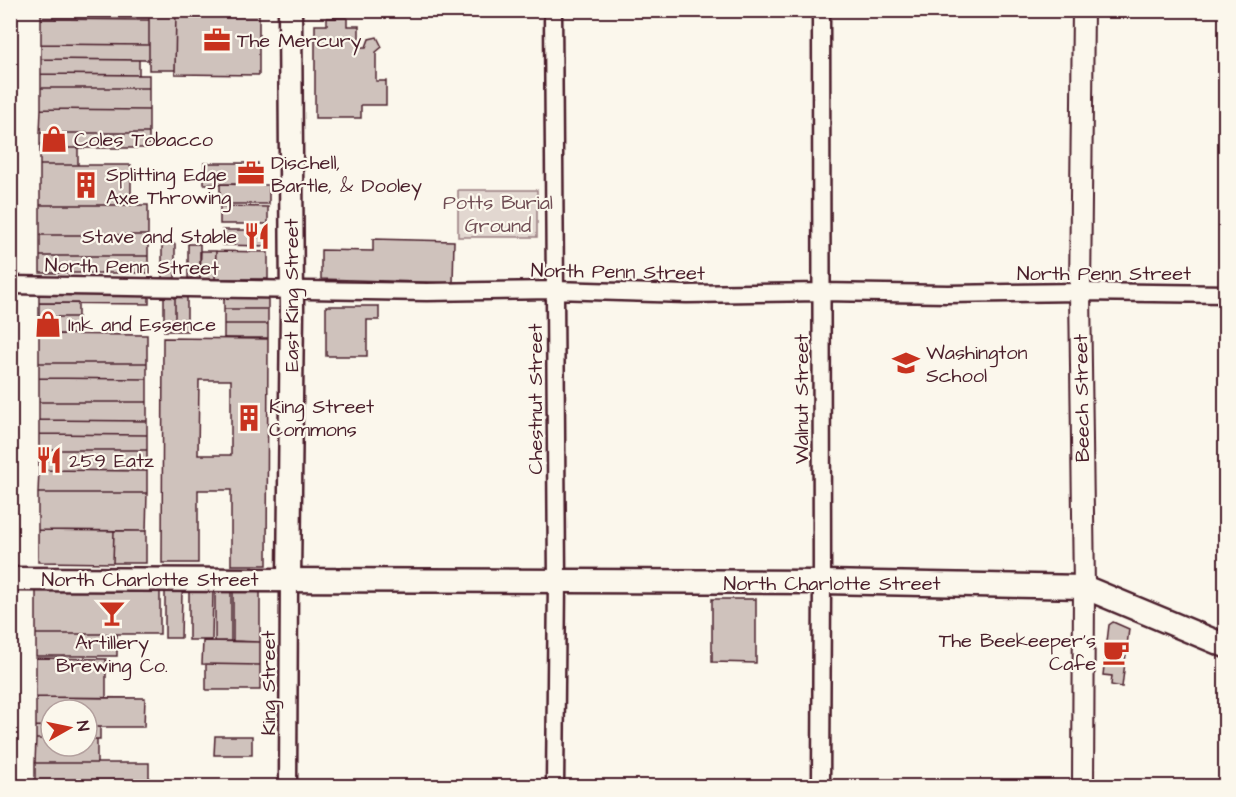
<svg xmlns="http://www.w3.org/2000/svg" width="1236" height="797" font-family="'Architects Daughter',sans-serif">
	<rect width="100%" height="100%" fill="#fbf7ec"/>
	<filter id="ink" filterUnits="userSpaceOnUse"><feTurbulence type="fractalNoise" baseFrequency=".0167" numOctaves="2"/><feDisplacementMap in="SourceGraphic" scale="12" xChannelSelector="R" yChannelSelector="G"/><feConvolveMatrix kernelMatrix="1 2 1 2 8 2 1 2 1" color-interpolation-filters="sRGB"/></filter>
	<g filter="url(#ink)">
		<!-- green -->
		<path fill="#e2d7d0" stroke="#967b7e" stroke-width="1.5" d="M458 190H537V237H458Z"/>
		<!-- building -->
		<path fill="#cfc2bc" stroke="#4a1f2b" stroke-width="1.5" fill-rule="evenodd" d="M41 10H149V20L41 19Z
			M149 10H176L175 70H149Z
			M176 10H259V75L175 74Z
			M327 18H347V26H359V47H366L369 39 377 37 382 47 376 52V81H386V105H361V118H315V25H327Z
			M41 19 149 20V45L41 44Z
			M41 44 149 45V60L41 59Z
			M41 59 139 60V75L41 74Z
			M41 74 149 75V88H41Z
			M41 88H149V110L41 109Z
			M41 109 149 110V133H40Z
			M40 133H149V148H40Z
			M40 148H78V165H40Z
			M204 163H258V184H204Z
			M40 165H131V205H40Z
			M220 184 269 185V204H220Z
			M40 205H148V235H40Z
			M220 206 268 207V224H220Z
			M222 230H268V246L222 245Z
			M40 235H148V256H40Z
			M373 239 454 241 453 283 321 279V250L373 251Z
			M162 244H175V278H162Z
			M188 244H200V279L188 278Z
			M201 251H216L215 279H200Z
			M216 251 268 252V279H215Z
			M40 256H148V273H40Z
			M39 291 149 292V304L39 303Z
			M164 293 175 294V331H164Z
			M175 294H187V331H175Z
			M224 294H268V309H224Z
			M39 303H78V317H39Z
			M326 306H379V320H367V356H326Z
			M224 309H268V324H224Z
			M39 317H78V334H39Z
			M224 324H268V338H224Z
			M39 334 147 335V363H39Z
			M163 338 268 339 267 565H231V490H198V563H162ZM199 380H231V455H198Z
			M39 363H147V379L39 378Z
			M39 378 147 379V402H39Z
			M39 402H147V421L39 420Z
			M39 420 147 421V435L39 434Z
			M39 434 147 435V450H39Z
			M39 450H147V471L39 470Z
			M39 470 147 471V493H38Z
			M38 493H147L146 531 38 530Z
			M38 530 114 531 113 563 38 562Z
			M114 531H146V563H113Z
			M36 590 160 591V634H36Z
			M165 591H182L181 638H165Z
			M189 591H213L212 640H189Z
			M215 591H231V641H215Z
			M233 591H260V642L233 641Z
			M712 599H756V663L712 662Z
			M1113 622 1129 629 1122 687 1111 685 1112 676 1103 675 1109 625Z
			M36 634H117V656H36Z
			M203 641 260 642V665L202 664Z
			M36 658 106 659V698L36 697Z
			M206 664 260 665V690H206Z
			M36 697 145 698 144 727H87V710H51V727L36 726Z
			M36 726 51 727V739H36Z
			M87 727H100V739H87Z
			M215 736H252V755H214Z
			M36 739H51V746H87V739H97V763H35Z
			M35 763H149V783L35 782Z"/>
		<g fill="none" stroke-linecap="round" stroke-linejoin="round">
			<defs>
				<path id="minor" d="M553 10 557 581 555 786
					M10 285 427 292 555 290 687 294 821 292 948 294 1080 292 1226 294
					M288 786 289 579
					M821 786 822 582 821 10"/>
				<path id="tertiary" d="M1083 786 1084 587 1080 292 1083 10"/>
				<path id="secondary" d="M10 579 822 582 1084 587 1226 646
					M289 579 292 309 290 10"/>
			</defs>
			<!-- minor casing -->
			<use href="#minor" stroke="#4a1f2b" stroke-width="21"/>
			<!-- tertiary casing -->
			<use href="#tertiary" stroke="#4a1f2b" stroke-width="24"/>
			<!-- secondary casing -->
			<use href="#secondary" stroke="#4a1f2b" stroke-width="27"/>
			<!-- minor -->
			<use href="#minor" stroke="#fbf7ec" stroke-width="16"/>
			<!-- tertiary -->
			<use href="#tertiary" stroke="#fbf7ec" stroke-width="20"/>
			<!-- secondary -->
			<use href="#secondary" stroke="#fbf7ec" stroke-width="22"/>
		</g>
	</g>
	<!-- icons -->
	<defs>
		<symbol id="office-bare" viewBox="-9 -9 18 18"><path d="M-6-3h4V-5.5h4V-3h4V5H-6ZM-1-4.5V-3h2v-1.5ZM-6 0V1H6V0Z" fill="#c8321e" stroke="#fbf7ec" stroke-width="2.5" paint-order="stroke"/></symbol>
		<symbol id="shop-bare" viewBox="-9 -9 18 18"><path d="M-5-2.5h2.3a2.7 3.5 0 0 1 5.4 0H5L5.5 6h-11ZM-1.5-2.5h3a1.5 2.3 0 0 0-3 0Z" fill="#c8321e" stroke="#fbf7ec" stroke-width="2.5" paint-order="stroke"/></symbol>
		<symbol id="building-bare" viewBox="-9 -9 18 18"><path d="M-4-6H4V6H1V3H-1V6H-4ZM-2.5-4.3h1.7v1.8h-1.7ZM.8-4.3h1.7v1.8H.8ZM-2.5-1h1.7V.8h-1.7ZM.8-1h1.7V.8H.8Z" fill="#c8321e" stroke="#fbf7ec" stroke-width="2.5" paint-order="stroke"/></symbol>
		<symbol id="restaurant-bare" viewBox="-9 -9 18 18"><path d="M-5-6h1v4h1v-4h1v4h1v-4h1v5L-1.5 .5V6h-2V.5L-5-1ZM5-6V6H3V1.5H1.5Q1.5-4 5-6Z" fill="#c8321e" stroke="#fbf7ec" stroke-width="2.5" paint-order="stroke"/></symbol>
		<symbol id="school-bare" viewBox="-9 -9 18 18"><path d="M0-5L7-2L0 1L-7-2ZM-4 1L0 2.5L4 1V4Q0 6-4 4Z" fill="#c8321e" stroke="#fbf7ec" stroke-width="2.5" paint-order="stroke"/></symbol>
		<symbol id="bar-bare" viewBox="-9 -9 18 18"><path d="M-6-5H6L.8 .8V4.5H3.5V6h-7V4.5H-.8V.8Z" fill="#c8321e" stroke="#fbf7ec" stroke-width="2.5" paint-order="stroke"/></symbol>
		<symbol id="cafe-bare" viewBox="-9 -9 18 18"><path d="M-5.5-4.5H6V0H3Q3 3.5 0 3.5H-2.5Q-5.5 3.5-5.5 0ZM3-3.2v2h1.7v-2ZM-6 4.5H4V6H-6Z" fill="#c8321e" stroke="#fbf7ec" stroke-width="2.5" paint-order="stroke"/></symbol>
	</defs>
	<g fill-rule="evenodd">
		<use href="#office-bare" x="198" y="21" width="38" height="38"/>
		<use href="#shop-bare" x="35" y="120" width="38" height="38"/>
		<use href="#office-bare" x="232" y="154" width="38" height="38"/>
		<use href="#building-bare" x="67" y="166" width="38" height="38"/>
		<use href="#restaurant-bare" x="238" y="217" width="38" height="38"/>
		<use href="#shop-bare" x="29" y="305" width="38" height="38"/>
		<use href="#school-bare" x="887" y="344" width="38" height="38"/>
		<use href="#building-bare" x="230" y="399" width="38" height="38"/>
		<use href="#restaurant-bare" x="30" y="441" width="38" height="38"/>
		<use href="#bar-bare" x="93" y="594" width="38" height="38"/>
		<use href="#cafe-bare" x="1097" y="633" width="38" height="38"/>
	</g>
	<g text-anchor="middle" stroke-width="4.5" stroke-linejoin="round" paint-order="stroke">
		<!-- poi labels -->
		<g font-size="20" fill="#4a1f2b" stroke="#fbf7ec" text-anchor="start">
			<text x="237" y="47">The Mercury</text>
			<text x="74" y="146">Coles Tobacco</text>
			<text x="271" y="169">Dischell,<tspan x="271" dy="23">Bartle, &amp; Dooley</tspan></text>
			<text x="106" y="181">Splitting Edge<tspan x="106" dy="23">Axe Throwing</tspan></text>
			<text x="237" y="243" text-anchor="end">Stave and Stable</text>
			<text x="68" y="331">Ink and Essence</text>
			<text x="926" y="359">Washington<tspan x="926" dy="23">School</tspan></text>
			<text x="269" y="413">King Street<tspan x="269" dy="23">Commons</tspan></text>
			<text x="69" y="467">259 Eatz</text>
			<text x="1096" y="647" text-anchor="end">The Beekeeper's<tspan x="1096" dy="23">Cafe</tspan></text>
			<text x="112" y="649" text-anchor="middle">Artillery<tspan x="112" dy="23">Brewing Co.</tspan></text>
		</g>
		<!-- park labels -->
		<g font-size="20" fill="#704d54" stroke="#fbf7ec">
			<text x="498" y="209">Potts Burial<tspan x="498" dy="23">Ground</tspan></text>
		</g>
		<!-- street labels -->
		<g font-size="20" fill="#4a1f2b" stroke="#fbf7ec">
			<text transform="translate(132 266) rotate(1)" y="7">North Penn Street</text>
			<text transform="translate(618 271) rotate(1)" y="7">North Penn Street</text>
			<text x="1104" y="280">North Penn Street</text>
			<text transform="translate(291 295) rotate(-90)" y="7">East King Street</text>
			<text transform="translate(1081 398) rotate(-91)" y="7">Beech Street</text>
			<text transform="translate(535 399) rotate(-90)" y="7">Chestnut Street</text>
			<text transform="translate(801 399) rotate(-90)" y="7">Walnut Street</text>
			<text x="150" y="586">North Charlotte Street</text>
			<text x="832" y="590">North Charlotte Street</text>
			<text transform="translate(268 683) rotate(-90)" y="7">King Street</text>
		</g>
	</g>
	<!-- margin -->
	<rect width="1236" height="797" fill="none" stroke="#fbf7ec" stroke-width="36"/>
	<rect x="18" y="18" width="1200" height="761" fill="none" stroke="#4a1f2b" stroke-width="2" filter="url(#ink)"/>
	<!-- north arrow -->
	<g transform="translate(69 728) rotate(81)"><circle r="28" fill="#fbf7ec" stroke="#b4a19f" stroke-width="1.5"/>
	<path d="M0-4.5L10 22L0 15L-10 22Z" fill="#c8321e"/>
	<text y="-9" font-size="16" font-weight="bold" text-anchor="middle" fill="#4a1f2b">N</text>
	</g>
</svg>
